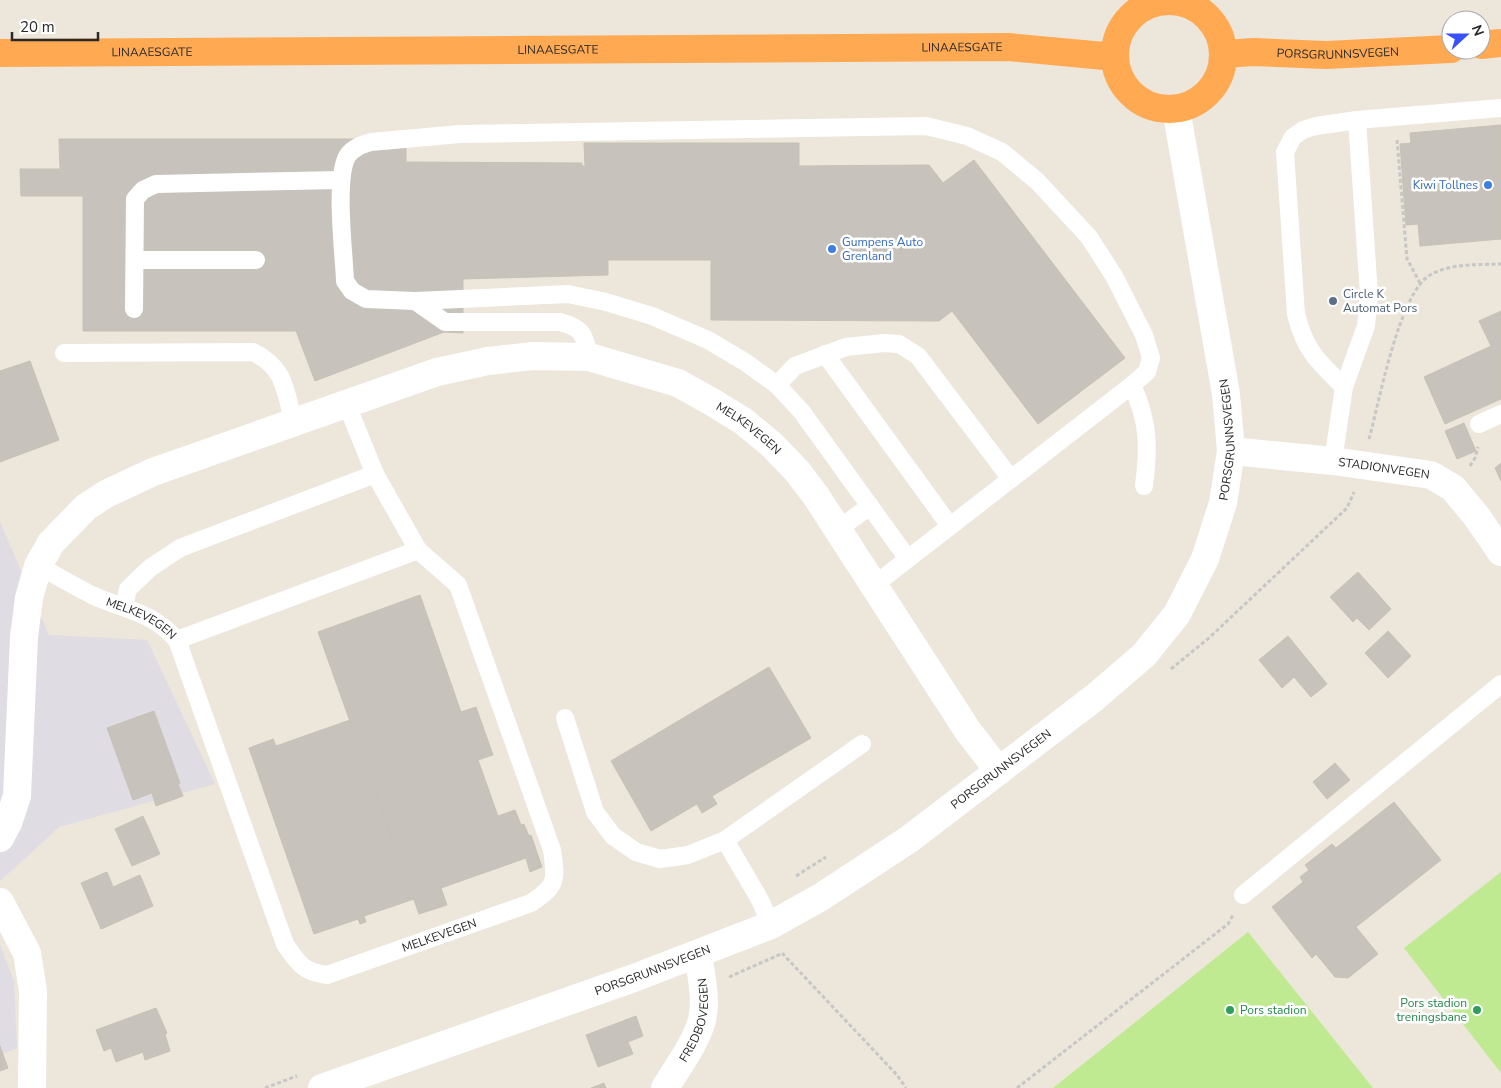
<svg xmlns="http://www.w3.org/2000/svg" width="1501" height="1088" font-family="'Nunito Sans',sans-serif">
	<rect width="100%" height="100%" fill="#ece6db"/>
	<!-- industrial -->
	<path fill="#dfdce4" d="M0 522 49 635 147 640 215 784 59 827 0 881Z
		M0 944 14 982 17 1048 0 1055Z"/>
	<!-- pitch -->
	<path fill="#bfea92" d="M1501 872V1073L1404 948Z
		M1248 932 1373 1088H1053Z"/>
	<!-- building -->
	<path fill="#c7c2bb" stroke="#c7c2b5" d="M1501 125V239L1420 246 1418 224 1406 225 1400 144 1411 143 1410 133Z
		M59 139H406V162L582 163V166H585L584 143H799V166L929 165 943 183 974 160 1125 358 1038 424 952 311 939 321 711 320V260H608V275L463 279V333L444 332 315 381 296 331H83V196H21L20 169H60Z
		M1501 311V399L1445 424 1424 377 1491 346 1479 321Z
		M30 361 59 440 0 462V371Z
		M1464 423 1476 451 1457 459 1445 431Z
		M1501 463V481L1495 468Z
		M1358 572 1391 609 1369 630 1357 618 1353 622 1330 597Z
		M420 595 461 712 476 707 493 755 478 760 498 816 515 810 521 825 524 824 529 836 531 835 542 867 530 872 526 858 441 888 447 905 419 914 318 632Z
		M1388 631 1411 656 1388 678 1365 653Z
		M1288 636 1327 684 1311 697 1294 677 1282 688 1259 660Z
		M769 667 811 738 712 796 717 804 702 813 697 804 651 831 611 761Z
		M154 711 180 783 178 784 183 796 156 806 152 793 133 800 107 728Z
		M350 720 414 899 364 916 366 922 360 924 358 919 314 934 249 748 273 739 276 746Z
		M1335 763 1350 780 1327 799 1313 782Z
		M1394 802 1441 860 1356 927 1378 954 1348 978 1335 977 1316 954 1312 958 1272 907 1303 882 1300 877 1309 870 1305 865 1332 844 1336 848Z
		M143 816 160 854 132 866 115 829Z
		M107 872 113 887 140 875 153 906 101 929 81 883Z
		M156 1008 167 1033 165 1034 170 1051 145 1060 143 1052 116 1062 111 1048 104 1051 96 1030Z
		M636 1016 643 1036 628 1042 633 1054 598 1067 586 1035Z
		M0 1046 8 1068 0 1071Z
		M604 1083 606 1088H591Z"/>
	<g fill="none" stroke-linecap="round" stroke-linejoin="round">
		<!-- path -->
		<path stroke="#c7c7c7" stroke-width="3" stroke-dasharray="4 2.5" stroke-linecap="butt" d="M1397 140 1407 259 1420 283
			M1369 439C1379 403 1399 293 1430 275 1451 263 1477 265 1501 264
			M1470 466 1475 458 1478 447
			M1171 669 1210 637 1347 508 1354 492
			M796 876 826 857
			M782 953 897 1075 906 1088
			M729 977 781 954
			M265 1088 297 1076
			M1017 1088 1228 924 1233 915"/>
		<!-- lane -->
		<g stroke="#fff" stroke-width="18">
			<path d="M135 260H256"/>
			<path d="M415 301 445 322H560C583 328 584 334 589 357"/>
			<path d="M134 309 135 199 143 190 156 184 340 180"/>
			<path d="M64 353 253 352C286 368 285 391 294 424"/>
			<path d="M825 354 950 526"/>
			<path d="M777 385 795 366 846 347 884 343 899 344 918 356 1011 479"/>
			<path d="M1132 385C1149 422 1149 447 1144 486"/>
			<path d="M1344 387C1318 361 1305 351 1296 314L1285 152 1293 137 1303 130 1316 126 1357 120 1501 108"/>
			<path d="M1479 424 1501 414"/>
			<path d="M1333 461 1344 387 1366 326 1369 294 1357 120"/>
			<path d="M837 530 870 506"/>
			<path id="s1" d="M38 566C56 575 74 586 92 595 126 611 150 610 177 640L285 944C298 963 303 972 327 975L531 903C558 885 556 880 552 850L458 585 418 550 375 474 347 405"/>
			<path d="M873 586C959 519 1046 452 1132 385L1147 372 1151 358 1144 335 1114 276 1089 237 1037 181 1002 152 967 136 926 126 460 134 371 142C362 145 354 147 348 155 334 176 344 253 345 281L352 291 366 299 415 301 568 294 606 302 652 316 708 340 745 362 777 385 802 412 908 559"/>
			<path d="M124 606 128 589 150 568 180 548 375 474"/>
			<path d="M177 640 418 550"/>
			<path d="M565 718 595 812 613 836 636 852 660 859 688 855 725 840 862 744"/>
			<path d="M725 840 760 900 771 925"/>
			<path d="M1243 895 1501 684"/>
		</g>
		<!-- street -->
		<g stroke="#fff" stroke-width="28">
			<path id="s2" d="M1231 451 1333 461 1431 475 1453 488 1477 517 1501 552"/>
			<path id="s3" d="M0 838 8 823 17 796 24 637 29 598 38 566 51 543 86 507 106 494 153 472 437 372 488 361 533 356 589 357 678 383 712 402 743 421 772 445 797 471 816 496 968 731 999 771"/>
			<path d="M0 902 27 953 33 991 32 1088"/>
			<path id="s4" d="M665 1088C678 1066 695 1045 702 1020 707 999 701 975 698 955"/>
		</g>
		<!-- secondary -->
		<path stroke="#fff" stroke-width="28" id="s5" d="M322 1088 634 978 771 925 821 897 908 840 1094 698 1144 655 1177 614 1205 559 1223 503 1231 451 1226 394 1176 109"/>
		<!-- highway -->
		<g stroke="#ffa953" stroke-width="28">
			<circle cx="1169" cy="55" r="54"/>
			<path d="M1481 45 1501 43"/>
			<path id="s6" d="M0 53 1008 47 1115 57"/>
			<path id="s7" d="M1224 54 1254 52 1326 55 1451 49"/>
		</g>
	</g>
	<!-- markers -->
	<g fill="#3f7fe0" stroke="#fff" stroke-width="2">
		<circle cx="1488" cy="185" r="5"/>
		<circle cx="832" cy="249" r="5"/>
	</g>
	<circle fill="#5c6f8a" stroke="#fff" stroke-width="2" cx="1333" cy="301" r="5"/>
	<g fill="#2e9e5b" stroke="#fff" stroke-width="2">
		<circle cx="1230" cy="1010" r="5"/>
		<circle cx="1477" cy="1010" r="5"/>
	</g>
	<g text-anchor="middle" stroke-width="5" stroke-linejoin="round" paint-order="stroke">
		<!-- street labels -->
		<g font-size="12" fill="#292929" stroke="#fff">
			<text dy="4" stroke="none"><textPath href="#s6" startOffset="962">LINAAESGATE</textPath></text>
			<text dy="4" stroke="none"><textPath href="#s6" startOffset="558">LINAAESGATE</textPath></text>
			<text dy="4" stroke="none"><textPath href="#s6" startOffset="152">LINAAESGATE</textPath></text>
			<text dy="4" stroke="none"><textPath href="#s7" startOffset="114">PORSGRUNNSVEGEN</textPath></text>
			<text dy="4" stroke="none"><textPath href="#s3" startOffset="1061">MELKEVEGEN</textPath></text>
			<text dy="4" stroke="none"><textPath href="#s5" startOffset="1176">PORSGRUNNSVEGEN</textPath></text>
			<text dy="4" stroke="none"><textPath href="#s2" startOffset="154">STADIONVEGEN</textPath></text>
			<text dy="4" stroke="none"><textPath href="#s1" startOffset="116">MELKEVEGEN</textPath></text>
			<text dy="4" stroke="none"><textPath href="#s5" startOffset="756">PORSGRUNNSVEGEN</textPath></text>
			<text dy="4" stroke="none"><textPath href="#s1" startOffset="655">MELKEVEGEN</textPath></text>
			<text dy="4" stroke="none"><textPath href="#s5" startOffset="351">PORSGRUNNSVEGEN</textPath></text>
			<text dy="4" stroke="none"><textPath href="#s4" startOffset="76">FREDBOVEGEN</textPath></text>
		</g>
		<!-- shop labels -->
		<g font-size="12" fill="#366cbe" stroke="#fff" text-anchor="end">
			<text x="1478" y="189">Kiwi Tollnes</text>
			<text x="842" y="246" text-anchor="start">Gumpens Auto<tspan x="842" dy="14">Grenland</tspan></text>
		</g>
		<!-- service labels -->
		<g font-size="12" fill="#4e5e75" stroke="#fff" text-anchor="start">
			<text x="1343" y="298">Circle K<tspan x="1343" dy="14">Automat Pors</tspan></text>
		</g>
		<!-- leisure labels -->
		<g font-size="12" fill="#27864d" stroke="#fff" text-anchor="end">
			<text x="1467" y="1007">Pors stadion<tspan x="1467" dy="14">treningsbane</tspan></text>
			<text x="1240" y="1014" text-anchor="start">Pors stadion</text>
		</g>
	</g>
	<!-- north arrow -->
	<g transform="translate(1466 35) rotate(69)"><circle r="24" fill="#ffffff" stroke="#a9a9a9"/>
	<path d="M0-4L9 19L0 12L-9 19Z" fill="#3950fb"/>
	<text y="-8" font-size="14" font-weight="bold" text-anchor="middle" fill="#292929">N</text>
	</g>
	<!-- scale -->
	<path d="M12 32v8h86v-8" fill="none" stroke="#292929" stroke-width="2.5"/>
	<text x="20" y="32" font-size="15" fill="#292929" stroke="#ffffff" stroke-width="4" paint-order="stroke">20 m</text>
</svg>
